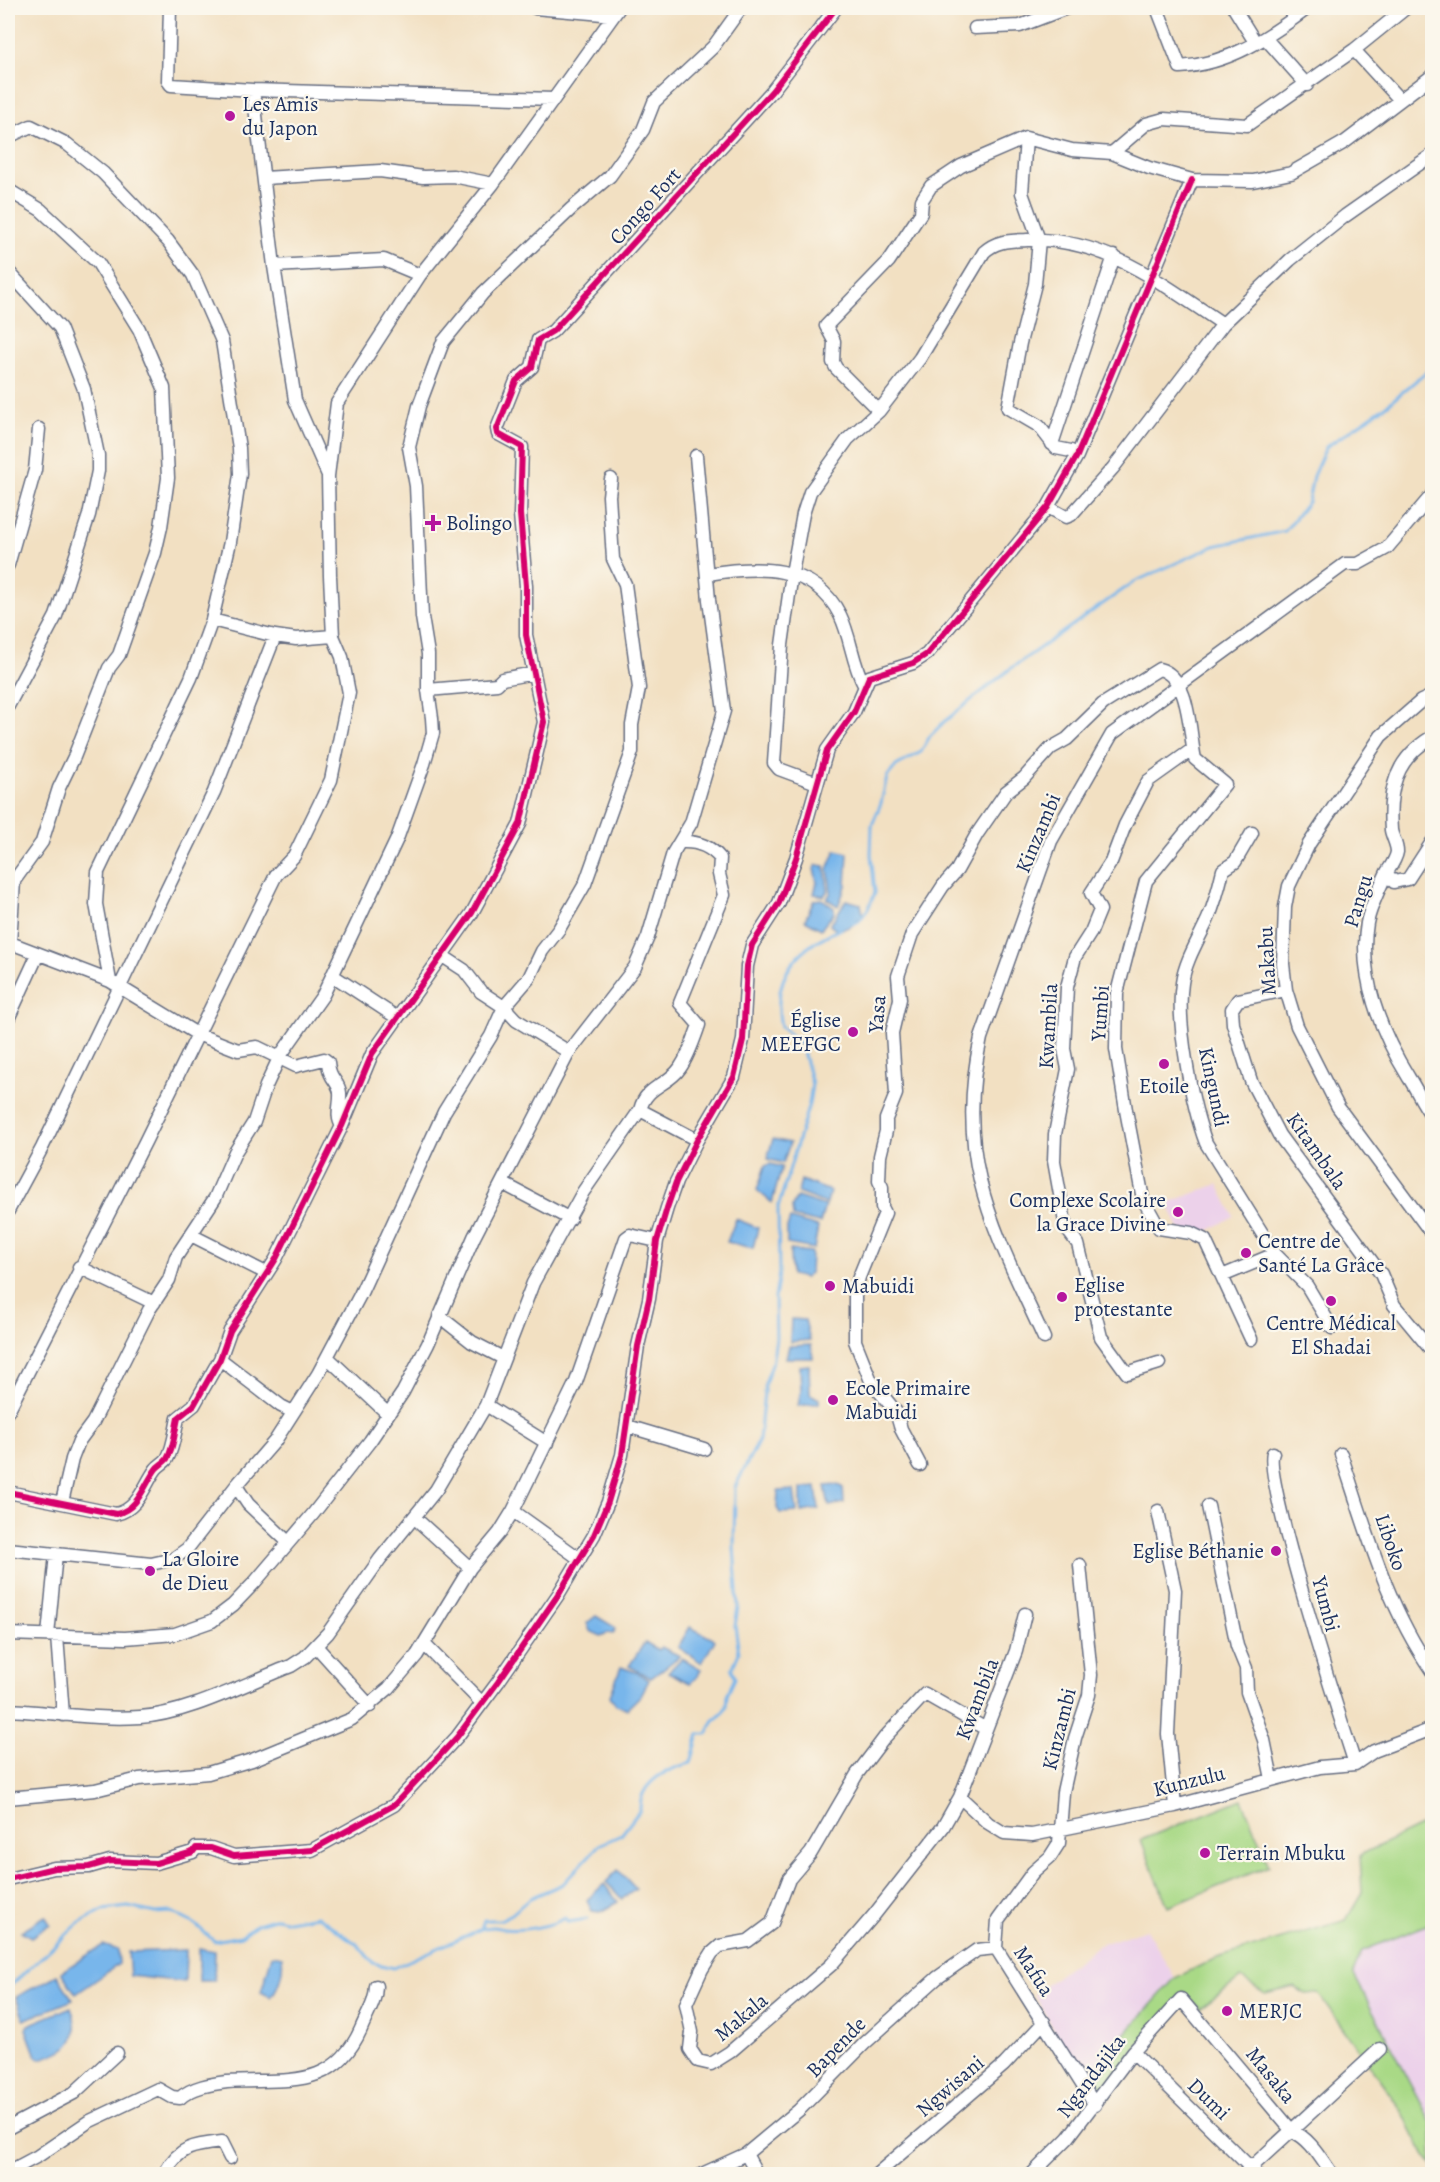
<svg xmlns="http://www.w3.org/2000/svg" width="1440" height="2182" font-family="Alegreya,serif">
	<rect width="100%" height="100%" fill="#fbf7ec"/>
	<filter id="ink" filterUnits="userSpaceOnUse"><feTurbulence type="fractalNoise" baseFrequency=".0167" numOctaves="2"/><feDisplacementMap in="SourceGraphic" scale="12" xChannelSelector="R" yChannelSelector="G"/><feConvolveMatrix kernelMatrix="1 2 1 2 8 2 1 2 1" color-interpolation-filters="sRGB"/></filter>
	<filter id="wash" filterUnits="userSpaceOnUse"><feTurbulence type="fractalNoise" baseFrequency=".008" numOctaves="4" result="noise"/><feDisplacementMap in="SourceGraphic" scale="24" xChannelSelector="R" yChannelSelector="G"/><feGaussianBlur stdDeviation="1.35" result="paint"/><feColorMatrix in="noise" values="0 0 0 0 0 0 0 0 0 0 0 0 0 0 0 0 0 1.4 0 .05"/><feComposite in="paint" operator="in"/></filter>
	<g filter="url(#wash)">
		<rect width="100%" height="100%" fill="#f2e0c2"/>
		<!-- built -->
		<path fill="#ecd1ea" d="M1218 1184 1234 1216 1201 1235 1179 1229 1168 1203Z
			M1432 1923V2124L1353 1973 1361 1951Z
			M1146 1929 1175 1978 1083 2081 1034 1994 1097 1946Z"/>
		<!-- green -->
		<path fill="#a9d986" stroke="#628472" stroke-width="1.5" d="M1242 1799 1269 1866 1168 1907 1141 1840Z
			M1432 1820V1923L1362 1951 1353 1973 1432 2124V2165L1420 2147 1400 2108 1318 1993 1306 1994 1295 1987 1265 1994 1241 1978 1200 2009 1183 1992 1133 2052 1095 2105 1083 2081 1175 1978 1214 1959 1346 1920 1362 1893 1360 1855Z"/>
		<!-- water -->
		<path fill="#78b6eb" stroke="#4a72a4" stroke-width="1.5" d="M836 850 848 853 846 886 838 906 827 899 831 892 828 869Z
			M817 865 825 866 828 890 824 896 814 894 817 882 814 869Z
			M822 899 834 908V913L821 929 805 920 814 900Z
			M846 900 861 904 863 915 850 927 836 930 830 925Z
			M773 1139 790 1143 783 1163 767 1159Z
			M771 1164 782 1167 772 1203 757 1190 765 1166Z
			M801 1180 830 1191 827 1204 798 1193Z
			M797 1197 825 1206 820 1223 793 1217 792 1207Z
			M736 1219 758 1228 753 1248 727 1242Z
			M790 1219 818 1227 814 1249 787 1244V1228Z
			M790 1250 811 1252 810 1273 805 1278 791 1275Z
			M791 1319 805 1320 810 1340 790 1342Z
			M811 1345 813 1358H786L789 1346Z
			M809 1365 810 1394 819 1399V1403L798 1406 801 1391 800 1366Z
			M838 1485 843 1488 844 1503 829 1506 825 1486Z
			M816 1487 819 1509 801 1512V1489Z
			M794 1490 797 1512 780 1513 777 1508 778 1491Z
			M596 1616 616 1628 613 1634 607 1633 601 1636 590 1631 587 1623Z
			M690 1627 715 1640 702 1663 678 1647Z
			M645 1642 658 1650 661 1647 680 1656 651 1678 629 1666Z
			M682 1658 701 1669 698 1676 690 1683 668 1672Z
			M621 1667 638 1673 649 1680 641 1695 627 1709 616 1705 610 1696Z
			M618 1870 636 1889 622 1899 606 1882Z
			M604 1884 618 1902 600 1912 592 1911 587 1900Z
			M45 1916 50 1924 31 1937 21 1931Z
			M103 1945 118 1950 119 1964 76 1994 61 1972Z
			M199 1948 215 1951 214 1981H199Z
			M186 1950 185 1982 130 1976 128 1952Z
			M272 1955 282 1957C284 1971 279 1987 271 1997L261 1992Z
			M57 1975 73 2000 24 2020 16 1997Z
			M71 2007C83 2041 70 2050 40 2059L36 2056 26 2029 28 2025Z"/>
		<g fill="none" stroke-linecap="round" stroke-linejoin="round">
			<!-- stream -->
			<path stroke="#78b6eb" stroke-width="3" d="M852 924 859 921 868 909 875 893 871 854 872 825 881 803 887 777 896 766 921 752 930 736 945 721 1010 669 1134 582 1214 546 1285 531 1308 502 1313 476 1326 447 1386 406 1432 367
				M481 1929C493 1926 493 1927 504 1929 522 1931 550 1927 565 1918L568 1922 587 1919
				M8 1988 78 1924 103 1910 128 1907 155 1913 171 1912 195 1924 214 1941 241 1936 257 1924 277 1918 288 1921 317 1916 358 1945 373 1963 393 1968 481 1929 484 1920H500L512 1914 530 1898 563 1884 599 1845 621 1835 640 1810C639 1781 667 1769 691 1763L699 1734H707L714 1720 722 1714 726 1707 727 1695 735 1678 732 1669 739 1653 735 1626 738 1607 734 1547 735 1487 759 1440 765 1383 772 1365 776 1338 775 1298 779 1273 778 1208 809 1104 812 1084 801 1044 781 1027C771 978 796 947 841 929"/>
		</g>
	</g>
	<g filter="url(#ink)">
		<g fill="none" stroke-linecap="round" stroke-linejoin="round">
			<defs>
				<path id="street" d="M170 8 168 81 171 85 253 90 554 99
					M535 8 614 15
					M1157 8 1180 67C1230 64 1269 37 1308 8
					M1234 8 1255 42
					M975 28 1020 26 1067 8
					M1266 39 1307 85
					M1354 50 1400 100
					M253 90 274 266 295 400 328 475
					M8 137 31 126 67 144 103 173 168 241 193 275 222 341 239 448 240 474 230 542 212 620 191 678 98 872 96 904 110 981
					M1026 138 1022 193 1039 240 1035 284 1020 343 1008 408 1039 426 1056 448 1071 451 1077 456
					M1112 153 1146 124 1164 119 1247 125 1354 50 1406 8
					M264 178 380 171 423 177 453 176 493 184
					M8 190 41 210 98 263 139 329 164 388 168 478 161 527 155 553 119 655 109 668 74 757 59 788 42 842 14 881 10 943
					M274 266 384 260 420 275
					M8 271 60 328 84 389 98 455V471L89 515 56 616 8 706
					M879 411 836 368 833 362 834 341 826 326 889 261 921 213 922 200 931 186 961 166 1026 138 1072 150 1112 153 1149 168 1192 180 1253 181 1291 173 1345 142 1432 76
					M1052 444 1114 256
					M1048 507 1066 517 1071 515 1113 468 1223 324 1290 260 1345 216 1432 155
					M8 565 35 470 39 429
					M708 574C757 566 814 563 840 615 851 637 852 663 864 685
					M212 620 275 636
					M428 690 497 684 502 679 534 673
					M1432 696 1421 701 1381 736 1309 844 1289 886 1285 907 1283 964 1286 990 1297 1026 1338 1107 1432 1234
					M1432 737C1395 759 1388 790 1391 830 1392 837 1397 844 1397 852 1396 859 1391 866 1387 872 1380 887 1370 907 1367 923 1358 976 1381 1033 1409 1078 1417 1090 1423 1105 1432 1116
					M817 783 779 769 774 763 782 645 792 573 803 514 810 492 848 439 879 411 920 358 984 252C997 240 1010 241 1027 240 1105 237 1162 284 1223 324
					M1252 833 1235 862 1223 870C1219 887 1215 903 1208 919 1199 939 1185 961 1182 983 1176 1022 1192 1106 1206 1143L1275 1254 1307 1286 1332 1328
					M1387 874 1394 882 1408 879 1432 842
					M8 942 110 981 197 1034 238 1050 257 1047 296 1066 324 1059 328 1062C329 1080 339 1081 340 1093 341 1105 335 1115 342 1126
					M441 955 464 970 481 992 504 1007 516 1020 569 1052
					M332 975 396 1017 403 1012
					M1286 990 1238 1000 1232 1009 1233 1024 1251 1081 1279 1135 1381 1274 1394 1305 1432 1351
					M8 1019 38 954
					M640 1110 697 1140
					M502 1183 570 1219
					M8 1211 42 1148 214 792 275 636 296 639 333 636
					M191 1235 266 1273
					M79 1267 154 1303
					M1222 1276 1275 1254
					M439 1316 472 1342 503 1358
					M1044 1338C995 1231 953 1161 981 1038L1051 841 1112 734 1345 564H1358L1387 548 1432 495
					M327 1357 387 1413
					M220 1359 281 1406 293 1412
					M1159 1363 1127 1373 1101 1337 1078 1244 1066 1228 1054 1161 1055 1134 1068 1069 1064 1049 1067 987 1075 957 1091 932 1100 910 1091 893 1111 862 1125 825 1148 781 1193 749
					M486 1405 547 1443
					M8 1411 145 1142 276 875 294 856 331 780 349 693 342 657 333 636 330 576 328 476 337 403 420 275 493 184 619 8
					M627 1426 704 1449
					M1273 1453C1262 1475 1342 1724 1355 1764
					M1341 1454C1366 1529 1386 1605 1432 1671
					M920 1465 901 1429 896 1412 871 1381 855 1341V1294L859 1277 885 1213 882 1207V1187L879 1181 880 1156 886 1131V1119L896 1094 892 1033 900 999 898 976 912 934 943 886 957 870 977 834 1006 792 1024 778 1051 748 1067 739 1103 704 1159 669C1191 677 1189 734 1195 759L1225 784 1146 881 1117 993 1116 1049 1126 1110 1143 1199 1159 1228 1191 1233 1205 1240 1251 1339
					M236 1486 248 1504 287 1541
					M8 1492 116 1514C139 1509 144 1485 156 1469 159 1465 164 1463 167 1459 174 1447 175 1431 178 1418L194 1405 220 1359 230 1331 276 1259 342 1126 372 1054 472 913 520 824 544 722 526 635V586L520 514 522 447 498 434 497 429 516 381 532 367 538 340 553 331 772 91 836 8
					M62 1502 72 1459 79 1441 93 1422 149 1310 169 1280 176 1257 215 1198 235 1152 254 1122 266 1086 280 1056 323 995 397 839 424 764 433 733 432 718 428 690V654L422 617 416 486 409 447 419 406 443 342 483 293 571 209 610 176 643 130 654 102 713 47 741 8
					M1208 1506 1237 1646 1246 1668 1247 1692 1264 1740 1272 1779
					M513 1511 580 1559
					M1158 1511 1175 1590 1168 1734 1175 1806
					M415 1518 470 1568
					M8 1549 151 1564 173 1559 187 1549 236 1486 275 1441 318 1374 360 1295 444 1112 491 1036 504 1007 529 978 542 951 559 929 585 884 632 752V725L639 688 625 584 613 559 609 496 611 479
					M1080 1565 1091 1675 1089 1695 1075 1738 1063 1792 1059 1843 1050 1857 1033 1872 998 1920 996 1948 1095 2105
					M8 1634 125 1638 175 1634 212 1621 233 1605 255 1582 313 1514 370 1441 403 1392 428 1344 474 1237 569 1052 635 967 648 937 673 853 691 823 724 711 709 600 696 456
					M48 1635 56 1554
					M57 1636 63 1715
					M424 1644 482 1703
					M316 1646 370 1706
					M8 1710C52 1712 96 1720 140 1717 188 1714 246 1683 291 1666L305 1657 328 1633 380 1559 436 1490 486 1405 533 1283 583 1192 640 1110C646 1085 668 1086 680 1068 689 1055 694 1039 699 1025L680 1003 724 895 719 874 720 858C710 846 697 841 681 842
					M986 1729 925 1694 885 1737 857 1774 811 1853 789 1879 772 1923 748 1941 720 1946 712 1953 702 1969 686 2004 692 2032 690 2049 698 2061 711 2064 730 2052 831 1965 874 1915 943 1827 960 1797 1016 1651 1025 1614
					M960 1797 988 1823 1004 1833 1032 1835 1175 1806 1320 1767 1355 1764 1374 1751 1432 1729
					M8 1798 95 1790 139 1779 208 1773 252 1760 352 1719 389 1688 417 1655 470 1568 500 1532 513 1511 576 1382 626 1238 630 1235 657 1241
					M8 1879 54 1868 89 1867 110 1861 156 1863 193 1852 196 1848H211L234 1856 312 1850 394 1805 457 1737 498 1682 558 1595 594 1535 608 1502 622 1455 638 1346 649 1299 657 1241 667 1208 676 1182 697 1140 734 1077 743 1040 747 966 752 945 779 903 796 858 827 750 854 712 869 677 913 663 927 654 1048 507 1077 456 1192 180
					M1133 2052 1256 2173
					M8 2128 74 2093 117 2053
					M746 2154 757 2174
					M8 2172 38 2156 88 2122 158 2089 172 2097 180 2098C192 2087 211 2084 227 2082 284 2078 333 2092 361 2029 367 2014 376 2002 376 1986
					M167 2174 166 2171C180 2146 195 2145 222 2142L230 2158
					M702 2174 746 2154 799 2110 864 2044 937 1978 977 1950 996 1948
					M877 2174 1004 2065 1044 2022
					M1032 2174 1068 2138 1133 2052 1181 1999 1292 2131C1311 2139 1321 2159 1332 2174
					M1244 2174 1380 2049"/>
			</defs>
			<!-- street casing -->
			<use href="#street" stroke="#666d81" stroke-width="15"/>
			<!-- street -->
			<use href="#street" stroke="#fff" stroke-width="12"/>
			<defs>
				<path id="cycleway" d="M8 1492 116 1514C139 1509 144 1485 156 1469 159 1465 164 1463 167 1459 174 1447 175 1431 178 1418L194 1405 220 1359 230 1331 276 1259 342 1126 372 1054 472 913 520 824 544 722 526 635V586L520 514 522 447 498 434 497 429 516 381 532 367 538 340 553 331 772 91 836 8
					M8 1879 54 1868 89 1867 110 1861 156 1863 193 1852 196 1848H211L234 1856 312 1850 394 1805 457 1737 498 1682 558 1595 594 1535 608 1502 622 1455 638 1346 649 1299 657 1241 667 1208 676 1182 697 1140 734 1077 743 1040 747 966 752 945 779 903 796 858 827 750 854 712 869 677 913 663 927 654 1048 507 1077 456 1192 180"/>
			</defs>
			<!-- cycleway casing -->
			<use href="#cycleway" stroke="#fbf7ec" stroke-width="10"/>
			<!-- cycleway -->
			<use href="#cycleway" stroke="#d6006c" stroke-width="6"/>
		</g>
	</g>
	<!-- markers -->
	<g fill="#b5179e" stroke="#fbf7ec" stroke-width="2">
		<circle cx="230" cy="116" r="6"/>
		<path d="M430 514h6v6h6v6h-6v6h-6v-6h-6v-6h6z"/>
		<circle cx="853" cy="1032" r="6"/>
		<circle cx="1164" cy="1064" r="6"/>
		<circle cx="1178" cy="1212" r="6"/>
		<circle cx="1246" cy="1253" r="6"/>
		<circle cx="830" cy="1286" r="6"/>
		<circle cx="1062" cy="1297" r="6"/>
		<circle cx="1331" cy="1301" r="6"/>
		<circle cx="833" cy="1400" r="6"/>
		<circle cx="1276" cy="1551" r="6"/>
		<circle cx="150" cy="1571" r="6"/>
		<circle cx="1205" cy="1853" r="6"/>
		<circle cx="1227" cy="2011" r="6"/>
	</g>
	<g text-anchor="middle" stroke-width="4.5" stroke-linejoin="round" paint-order="stroke">
		<!-- poi labels -->
		<g font-size="21" fill="#1b2f5e" stroke="#fbf7ec" text-anchor="start">
			<text x="242" y="111">Les Amis<tspan x="242" dy="24">du Japon</tspan></text>
			<text x="446" y="530">Bolingo</text>
			<text x="841" y="1027" text-anchor="end">Église<tspan x="841" dy="24">MEEFGC</tspan></text>
			<text x="1164" y="1093" text-anchor="middle">Etoile</text>
			<text x="1166" y="1207" text-anchor="end">Complexe Scolaire<tspan x="1166" dy="24">la Grace Divine</tspan></text>
			<text x="1258" y="1248">Centre de<tspan x="1258" dy="24">Santé La Grâce</tspan></text>
			<text x="1074" y="1292">Eglise<tspan x="1074" dy="24">protestante</tspan></text>
			<text x="842" y="1293">Mabuidi</text>
			<text x="1331" y="1330" text-anchor="middle">Centre Médical<tspan x="1331" dy="24">El Shadai</tspan></text>
			<text x="845" y="1395">Ecole Primaire<tspan x="845" dy="24">Mabuidi</tspan></text>
			<text x="1264" y="1558" text-anchor="end">Eglise Béthanie</text>
			<text x="162" y="1566">La Gloire<tspan x="162" dy="24">de Dieu</tspan></text>
			<text x="1217" y="1860">Terrain Mbuku</text>
			<text x="1239" y="2018">MERJC</text>
		</g>
		<!-- street labels -->
		<g font-size="21" fill="#1b2f5e" stroke="#fbf7ec">
			<text transform="translate(645 206) rotate(-48)" y="7">Congo Fort</text>
			<text transform="translate(1038 833) rotate(-67)" y="7">Kinzambi</text>
			<text transform="translate(1358 901) rotate(-73)" y="7">Pangu</text>
			<text transform="translate(1267 961) rotate(-93)" y="7">Makabu</text>
			<text transform="translate(1100 1013) rotate(-86)" y="7">Yumbi</text>
			<text transform="translate(877 1014) rotate(-85)" y="7">Yasa</text>
			<text transform="translate(1048 1026) rotate(-87)" y="7">Kwambila</text>
			<text transform="translate(1214 1087) rotate(78)" y="7">Kingundi</text>
			<text transform="translate(1317 1151) rotate(55)" y="7">Kitambala</text>
			<text transform="translate(1391 1542) rotate(71)" y="7">Liboko</text>
			<text transform="translate(1326 1604) rotate(75)" y="7">Yumbi</text>
			<text transform="translate(977 1699) rotate(-69)" y="7">Kwambila</text>
			<text transform="translate(1059 1729) rotate(-76)" y="7">Kinzambi</text>
			<text transform="translate(1189 1781) rotate(-14)" y="7">Kunzulu</text>
			<text transform="translate(1034 1971) rotate(57)" y="7">Mafua</text>
			<text transform="translate(741 2017) rotate(-40)" y="7">Makala</text>
			<text transform="translate(836 2047) rotate(-46)" y="7">Bapende</text>
			<text transform="translate(1271 2075) rotate(51)" y="7">Masaka</text>
			<text transform="translate(1091 2076) rotate(-53)" y="7">Ngandajika</text>
			<text transform="translate(950 2086) rotate(-41)" y="7">Ngwisani</text>
			<text transform="translate(1209 2099) rotate(44)" y="7">Dumi</text>
		</g>
	</g>
	<!-- margin -->
	<rect width="1440" height="2182" fill="none" stroke="#fbf7ec" stroke-width="30"/>
</svg>
